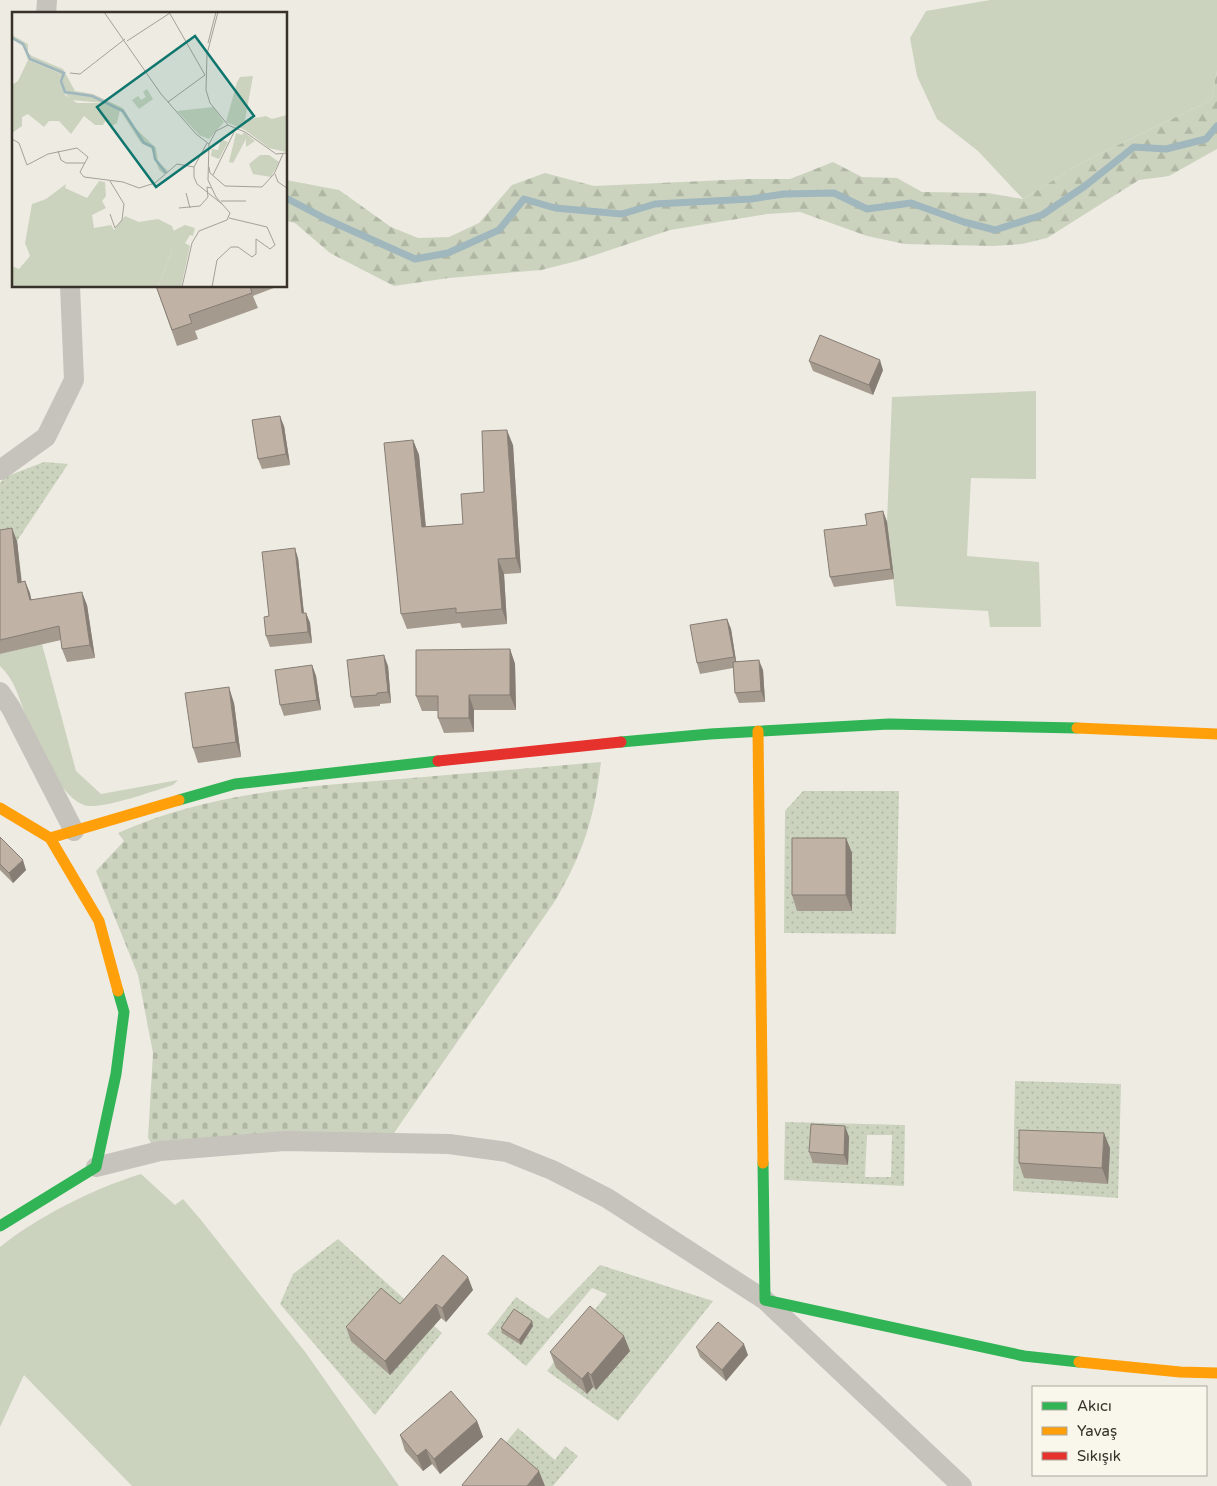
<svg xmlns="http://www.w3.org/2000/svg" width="1217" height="1486" font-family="'Varela Round',sans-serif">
	<defs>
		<pattern id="forest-firs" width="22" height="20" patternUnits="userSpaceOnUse" patternTransform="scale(1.25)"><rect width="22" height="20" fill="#cbd3be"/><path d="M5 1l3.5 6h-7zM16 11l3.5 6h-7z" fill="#afb6a3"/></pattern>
		<pattern id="cemetery-stones" width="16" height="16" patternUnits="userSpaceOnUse" patternTransform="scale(1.25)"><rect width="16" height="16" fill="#cbd3be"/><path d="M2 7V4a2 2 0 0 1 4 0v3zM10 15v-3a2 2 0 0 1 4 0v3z" fill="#afb6a3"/></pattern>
		<pattern id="garden-dots" width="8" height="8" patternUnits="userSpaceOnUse" patternTransform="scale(1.25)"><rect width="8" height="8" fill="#cbd3be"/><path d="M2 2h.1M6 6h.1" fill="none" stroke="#afb6a3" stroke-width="1.8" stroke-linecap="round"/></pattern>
	</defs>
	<rect width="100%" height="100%" fill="#eeebe3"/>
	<!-- grass -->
	<path fill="#cbd3be" d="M990 0H1217V71L1211 100 1083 162 1023 199 978 151 937 119 917 76 910 38 926 11Z
		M1036 391V479L971 478 967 556 1039 562 1041 627H990L988 611 896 606 887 522 892 397Z
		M42 644 76 771 101 794 178 780 173 785C156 790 99 811 84 805 58 795 35 742 26 717 19 698 15 680 0 666V654Z
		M141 1174 175 1205 183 1199 201 1220 306 1353 399 1486H132L24 1375 0 1427V1247C37 1217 95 1188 141 1174Z"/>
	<!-- forest -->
	<path fill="url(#forest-firs)" d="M1217 71V149L1169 176 1139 180 1047 238 1022 244 994 246 905 244 867 236 800 212 767 214 670 230 577 261 541 270 449 278 394 286 330 253 295 223 286 221V180L339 190 391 227 418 238 449 237 479 223 512 185 545 173 594 186 748 179H790L833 162 862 177 897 178 922 192 988 193 1023 199 1083 162 1211 100Z"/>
	<!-- cemetery -->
	<path fill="url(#cemetery-stones)" d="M601 762C594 819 584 851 555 901L385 1146 158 1155 148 1138 153 1053 138 975 96 871 124 841 118 833C203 794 297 787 389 780 460 774 531 768 601 762Z"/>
	<!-- garden -->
	<path fill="url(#garden-dots)" fill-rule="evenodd" d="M44 462 68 464 17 541 24 595 0 601V483L5 477Z
		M803 791H899L896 934 784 933 785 811Z
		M1015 1081 1121 1084 1118 1198 1013 1191Z
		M785 1122 905 1125 904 1186 784 1180ZM867 1135H892L891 1177H865Z
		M338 1239 442 1333 375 1415 280 1304 293 1274Z
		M600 1265 713 1301 618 1421 547 1371 607 1294 592 1288 526 1366 487 1334 516 1297 548 1319Z
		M518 1428 555 1460 565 1446 578 1456 553 1486H470Z"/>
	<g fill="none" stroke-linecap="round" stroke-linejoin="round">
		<!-- stream -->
		<path stroke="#a0b7bd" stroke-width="7" d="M286 198 326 219 415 259 448 253 499 230 524 199 555 208 622 214 655 204 751 199 784 194 834 193 867 209 911 203 964 222 995 230 1042 215 1085 186 1134 147 1166 149 1206 139 1217 126"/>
		<!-- street -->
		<path stroke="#c6c3bc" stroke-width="20" d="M46 14 47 0
			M0 470 46 437 74 380 70 286
			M0 692 11 708 74 831
			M96 1167 160 1151 285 1141 449 1144 507 1152 552 1170 607 1198 765 1300 962 1486"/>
		<!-- fast -->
		<path stroke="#30b455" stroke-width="11" d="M621 742 710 734 889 724 1077 728
			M179 800 235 784 438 761
			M763 1163 765 1300 1024 1356 1079 1362
			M0 1226 96 1167 116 1074 124 1012 118 991"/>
		<!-- slow -->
		<path stroke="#ff9f0a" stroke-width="11" d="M1077 728 1217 734
			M758 731 763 1163
			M0 808 50 838
			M118 991 99 921 50 838 179 800
			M1079 1362 1180 1372 1217 1373"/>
		<!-- jam -->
		<path stroke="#e5322d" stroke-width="11" d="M438 761 621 742"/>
	</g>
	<!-- wall -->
	<path fill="#a59a8e" d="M156 286H279L253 296 258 308 195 331 198 339 177 346Z
		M809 361 883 370 873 395 813 371Z
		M284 426 290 465 262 469 258 459Z
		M413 440 419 455 426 527 463 524 484 492 513 445 521 573 504 574 507 624 462 628 460 623 407 629 401 614Z
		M883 511 887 522 894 579 834 587 830 577 867 525Z
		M0 530 17 541 21 582 25 581 31 599 87 605 95 658 67 662 62 649 61 640 0 654Z
		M298 558 304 613H306L310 623 312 643 270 647 266 636 269 616Z
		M727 619 731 629 736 661 763 670 765 702 739 703 735 693 733 668 700 674 697 663Z
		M510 649 515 664 516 710H474V732L444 733 438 718V711H422L416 696Z
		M312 665 316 676 321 710 284 716 280 705Z
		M388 666 391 703 380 704V706L354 708 351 697Z
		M234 703 241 757 198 763 193 748Z
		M0 838 26 870 13 883 0 870Z
		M846 838 852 853V911H797L792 895Z
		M845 1126 849 1137 848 1165 813 1163 809 1152Z
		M1110 1148 1108 1184 1024 1178 1019 1163Z
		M473 1290 446 1322 441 1318 390 1375 351 1341 346 1327 400 1304Z
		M533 1326 521 1345 502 1333 501 1328Z
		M696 1347 748 1355 726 1381 700 1357Z
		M630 1351 596 1390 593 1387 587 1394 556 1368 550 1352Z
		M477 1421 483 1437 440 1474 432 1464 423 1471 405 1451 400 1435Z"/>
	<!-- shaded-wall -->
	<path fill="#867d74" d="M880 360 883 370 873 395 869 385Z
		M280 416 284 426 290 465 286 454Z
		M507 430 513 445 521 573 516 558Z
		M413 440 419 455 427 542 422 527Z
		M883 511 887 522 894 579 891 569Z
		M12 528 17 541 23 595 18 583Z
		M295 548 298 558 305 624 302 613Z
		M498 559 504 574 507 624 502 609Z
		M25 581 30 593 34 612 30 600Z
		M82 592 87 605 95 658 90 645Z
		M306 613 310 623 312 643 308 632Z
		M727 619 731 629 737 667 734 657Z
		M510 649 515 664 516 710 510 695Z
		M384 655 388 666 391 703 388 692Z
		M759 660 763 670 765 702 761 691Z
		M312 665 316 676 321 710 317 700Z
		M229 687 234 703 241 757 236 742Z
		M469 695 474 710V732L469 718Z
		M846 838 852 853V911L846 895Z
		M23 860 26 870 13 883 9 873Z
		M845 1126 849 1137 848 1165 844 1155Z
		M1104 1133 1110 1148 1108 1184 1102 1168Z
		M468 1277 473 1290 446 1322 442 1308Z
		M436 1304 441 1318 390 1375 385 1361Z
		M532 1321 533 1326 521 1345 519 1340Z
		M624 1336 630 1351 596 1390 591 1375Z
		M744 1344 748 1355 726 1381 722 1370Z
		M588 1372 593 1387 587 1394 582 1379Z
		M477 1421 483 1437 440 1474 434 1459Z
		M426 1449 432 1464 423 1471 417 1456Z
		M539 1471 545 1486H527Z"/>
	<!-- building -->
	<path fill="#c0b3a5" stroke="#867d74" d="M156 286H250L252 293 189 315 192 323 172 330Z
		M820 335 880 360 869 385 809 361Z
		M280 416 286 454 258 459 252 420Z
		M507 430 516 558 498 559 502 609 456 613V608L401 614 384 443 413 440 422 527 463 524 461 494 484 492 482 431Z
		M883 511 891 569 830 577 824 530 867 525 865 514Z
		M12 528 18 583 25 581 30 600 82 592 90 645 62 649 59 626 0 640V530Z
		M295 548 302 613H306L308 632 266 636 264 617 269 616 262 552Z
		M727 619 734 657 697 663 690 625Z
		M510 649V695H469V718H438V696H416V650Z
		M384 655 388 692 377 693V695L351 697 347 660Z
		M759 660 761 691 735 693 733 662Z
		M312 665 317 700 280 705 275 670Z
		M229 687 236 742 193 748 185 693Z
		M0 837 23 860 9 873 0 864Z
		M792 838H846V895H792Z
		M811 1124 845 1126 844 1155 809 1152Z
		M1019 1130 1104 1133 1102 1168 1019 1163Z
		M443 1255 468 1277 442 1308 436 1304 385 1361 346 1327 381 1288 400 1304Z
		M590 1306 624 1336 591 1375 588 1372 582 1379 550 1352Z
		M514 1309 532 1321 519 1340 501 1328Z
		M718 1322 744 1344 722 1370 696 1347Z
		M451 1391 477 1421 434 1459 426 1449 417 1456 400 1435Z
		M501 1438 539 1471 527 1486H463L462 1485Z"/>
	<!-- overview -->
	<g transform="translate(12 12)">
		<rect width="275" height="275" fill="#eeebe3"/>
		<path d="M16 48 47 61 53 83 65 91H92L108 98 105 111 100 114 94 108 91 113H83L72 104 59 122 47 109H37L32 115 16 102 10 105V114L0 121V73L6 69ZM241 64 233 108 254 104 260 107 275 103 274 140 257 136 233 118 214 110 225 70 228 65ZM135 77 141 87 127 97 120 88 126 84 129 88 134 85 131 80ZM87 169 93 170 94 184 90 189 94 196 80 203 82 216 99 213 102 218 113 204 127 210 146 207 160 214 163 223 160 238 146 275H0V254L7 257 18 244 13 231 20 192 34 187 54 172 53 176 75 186Z" fill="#cbd3be"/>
		<path d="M0 23 16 32V41L20 44 51 57 63 79 81 82 111 96 121 114 144 136 146 149 156 159 152 162 147 158 139 136 129 131 108 98 92 91 59 88 52 80 47 61 16 48 11 34 0 27ZM173 213 183 216 181 224 178 223 173 231 178 234 169 275H146L160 238 161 219Z" fill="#cbd3be"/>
		<path d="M201 95 212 110 197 127 187 123 165 99ZM248 143H257L267 150 259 165 241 162 237 152Z" fill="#cbd3be"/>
		<path d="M232 120 243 129 234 135V127L221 151 217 150 224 121 230 123ZM209 127 216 130 207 147 199 144 200 137 206 138Z" fill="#cbd3be"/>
		<path fill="none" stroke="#a0b7bd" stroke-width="2.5" d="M0 26 11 32 18 47 52 61 49 69 53 80 80 84 111 99 132 131 141 135 143 147 154 161"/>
		<path fill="none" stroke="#a5a199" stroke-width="1" d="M92 0 149 82 184 122 197 132 204 119 216 113 233 120 264 142 275 141M206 0 195 42 194 78 198 91 216 113M115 29 158 1M196 31 204 0M58 61 68 62 113 27M156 90 193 63 157 0M0 127 7 131 15 153 36 142 65 136 76 145 68 160 72 165 111 170 127 176 143 171 165 152 182 155M195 131 182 155V165L185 172 210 192M46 139 49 148 54 151H73M197 155 198 161 213 174 250 175 262 162 271 142M263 162 266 170 275 176M201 163 224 116M174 181 178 196M209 189H234M167 196 188 194 196 185 195 175 199 176M98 202 103 216 110 208 112 192 98 169M170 275 180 231 187 219 215 208 218 201 204 185 196 168 197 132M200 275 205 248 219 235H226L240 245 244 242V227L258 237 263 233 255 215 217 206"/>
		<path fill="#0f766e" fill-opacity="0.15" stroke="#0f766e" stroke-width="2.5" d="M183 24 242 104 144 175 85 95Z"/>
		<rect width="275" height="275" fill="none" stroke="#37312a" stroke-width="2.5"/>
	</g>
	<!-- legend -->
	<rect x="1032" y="1386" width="175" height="90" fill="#f9f6eb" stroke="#aba79e"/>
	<rect x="1042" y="1402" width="25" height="8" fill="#30b455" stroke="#aba79e"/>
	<text x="1077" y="1411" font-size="15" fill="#37312a">Akıcı</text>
	<rect x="1042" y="1427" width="25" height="8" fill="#ff9f0a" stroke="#aba79e"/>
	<text x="1077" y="1436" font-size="15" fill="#37312a">Yavaş</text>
	<rect x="1042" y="1452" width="25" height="8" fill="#e5322d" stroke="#aba79e"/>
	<text x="1077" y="1461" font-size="15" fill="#37312a">Sıkışık</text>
</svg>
